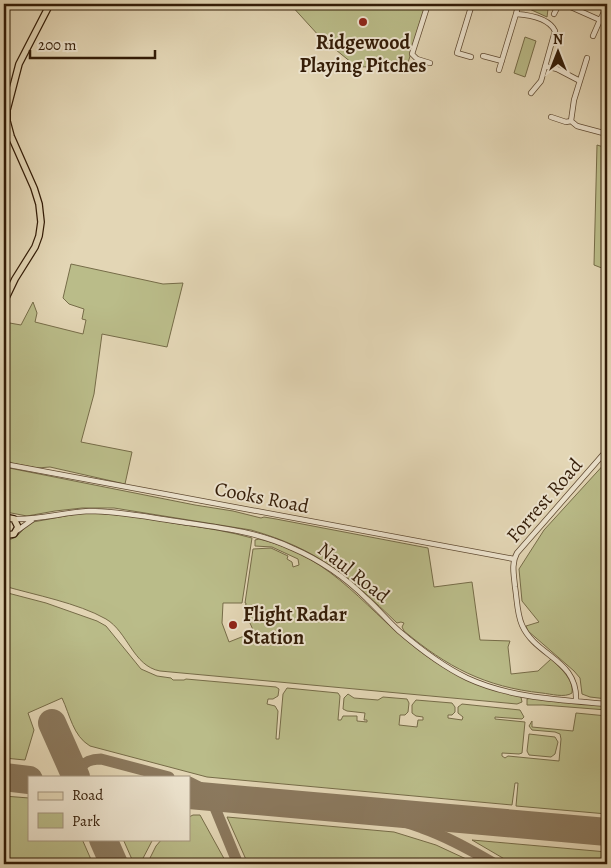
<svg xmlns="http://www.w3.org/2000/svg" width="611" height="868" font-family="Alegreya,serif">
	<rect width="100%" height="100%" fill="#e3d6b5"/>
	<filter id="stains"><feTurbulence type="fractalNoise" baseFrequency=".004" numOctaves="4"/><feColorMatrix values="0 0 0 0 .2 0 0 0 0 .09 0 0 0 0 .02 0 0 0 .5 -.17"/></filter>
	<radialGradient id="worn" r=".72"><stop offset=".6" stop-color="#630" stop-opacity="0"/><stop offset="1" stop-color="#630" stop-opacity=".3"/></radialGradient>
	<!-- green -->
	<path fill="#babc89" stroke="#766c48" d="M290 4H426L407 66 357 67 320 37Z
		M525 4H554L548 9 547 17 525 7Z
		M525 37 536 41 525 77 514 73Z
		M597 145 607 148V270L594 265Z
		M71 264 163 284 183 283 167 347 102 334 94 394 81 442 132 452 125 484 50 467 37 468 11 463 8 459 4 462V322L21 325 33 302 37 313 35 322 83 334 86 320 82 319 84 309 69 304 63 298Z
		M607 461V699L590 697 582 694 580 678 574 671 528 631 526 626 539 622 522 601 519 569 544 530Z
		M4 467 195 505 233 511 261 518 264 517 276 519 428 548 434 587 472 582 480 640 510 641 508 647 511 674 538 671 551 659C560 668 574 679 572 693 565 698 551 694 542 693 485 687 447 667 404 631L402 627 404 623 401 622 397 623C348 576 318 549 251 530L114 508H82L55 511 27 516 6 512 4 511Z
		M82 513C117 513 150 519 185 525 207 528 231 532 252 538L242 603H223L222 623 229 642 254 632 245 612 246 603H245L253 549 271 548 288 556 287 559 292 562 293 567 299 565 298 559 272 547 255 546V540L259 539C336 557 367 613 425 655 456 677 484 685 519 696L521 697 522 702 517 704 160 671C133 666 128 632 106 619 78 603 35 595 4 586V542L16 537 29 524 33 522Z
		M4 592 46 603 97 621 106 626 141 669 157 676 171 678 173 680H184L186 679 276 687 279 689 278 696 273 699H268L267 704 275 706 278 711 276 739H279L283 694 287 688 338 693 340 696 338 720H341L343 716H357V721L367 722V720H364L365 713 347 711 343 709 344 698 348 694 354 698 378 700 383 697 407 699 409 703 408 712 405 715H400L399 725 417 727 418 720H423V717L416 716 412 713V705L416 700 452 703 455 707V712L452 715H448V718L462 720 463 717 458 713V707L462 704 520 710 524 717 522 719 495 717V719L525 722 522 753 519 754 502 753V756L505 758 508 756 559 761 561 739 560 734 555 732 532 730 529 726 532 721V727L573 731 576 713 607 716V814L516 806 518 783H515L512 805 207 777 90 746C73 736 70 715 62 698L28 713 34 730 25 760 4 758Z
		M532 698 607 706V710L543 705H527V699Z
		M529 734 555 737 558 742 555 754 551 757 529 755 527 751Z
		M4 796 29 798V839H82L93 864H4Z
		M193 815H200L227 864H147L156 846 162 839H189V817Z
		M227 817 394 832 436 845 477 864H248Z
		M123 839H153L140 864H134Z
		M472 840 607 852V864H513Z"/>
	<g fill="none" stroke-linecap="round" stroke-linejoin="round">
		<!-- taxiway -->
		<path stroke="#8b795e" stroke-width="11" d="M78 777C80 763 88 759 101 759L169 777
			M189 782 203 789 213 803 238 864
			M343 809C370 814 397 818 422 828 448 837 471 850 495 864"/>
		<!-- runway -->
		<path stroke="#8b795e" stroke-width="28" d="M52 723 76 777
			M4 777 29 780
			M189 795 607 832
			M103 839 114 864"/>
		<defs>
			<path id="minor" d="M428 4 412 54 417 59 430 63
				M564 4 600 20 607 6
				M516 14 518 6
				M554 14 559 4
				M593 36 600 20
				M483 56 502 61
				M471 57 457 53 472 4
				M587 58 574 100 571 121 577 126 607 134
				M545 66 557 69 580 81
				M499 70 516 14C529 15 549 18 555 31L541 81 531 93
				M551 117 566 122 571 121
				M4 464 514 559
				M14 519C40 520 64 512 89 511 118 511 147 517 175 521 215 527 256 531 292 548 320 560 346 578 367 599 378 609 388 621 399 631 420 649 442 666 467 678 510 698 560 700 607 704
				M18 530 32 520
				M576 701C578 659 536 657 522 625 517 614 517 599 515 587 514 575 511 564 517 553L607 450"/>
			<path id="major" d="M4 302 15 279 35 247 39 236 41 222 39 204 34 188 11 136 7 121V110L19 64 50 4
				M4 520 9 518 14 519 18 527 14 534 8 535 4 533"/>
		</defs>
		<!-- minor casing -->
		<use href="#minor" stroke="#5f4a32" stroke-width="6"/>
		<!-- major casing -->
		<use href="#major" stroke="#331c07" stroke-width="8"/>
		<!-- minor -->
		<use href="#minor" stroke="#ede4cf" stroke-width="4.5"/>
		<!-- major -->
		<use href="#major" stroke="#e3d6b5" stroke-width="5.5"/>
	</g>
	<!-- markers -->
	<g fill="#8f2418" stroke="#ede4cf" stroke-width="2">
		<circle cx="363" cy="22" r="5"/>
		<circle cx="233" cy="625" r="5"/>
	</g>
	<g text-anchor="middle" stroke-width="4" stroke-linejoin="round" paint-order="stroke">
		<!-- poi labels -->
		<g font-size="20" font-weight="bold" fill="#331c07" stroke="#ede4cf">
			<text x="363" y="49">Ridgewood<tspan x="363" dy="23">Playing Pitches</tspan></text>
			<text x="243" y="621" text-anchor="start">Flight Radar<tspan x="243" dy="23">Station</tspan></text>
		</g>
		<!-- street labels -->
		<g font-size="20" fill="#331c07" stroke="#ede4cf">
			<text transform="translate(262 497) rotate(11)" y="7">Cooks Road</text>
			<text transform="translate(544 500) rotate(-49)" y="7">Forrest Road</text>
			<text transform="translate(354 572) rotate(38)" y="7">Naul Road</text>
		</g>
	</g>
	<!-- margin -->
	<rect width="611" height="868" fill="none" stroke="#e3d6b5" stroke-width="20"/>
	<rect x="5" y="5" width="601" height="858" fill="none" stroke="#331c07" stroke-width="2.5"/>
	<rect x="10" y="10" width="591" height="848" fill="none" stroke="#331c07"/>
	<!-- legend -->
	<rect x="28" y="776" width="162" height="65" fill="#ede4cf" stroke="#a3947f"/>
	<rect x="38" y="792" width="25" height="8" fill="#e3d6b5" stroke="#a3947f"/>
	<text x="72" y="800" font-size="15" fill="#331c07">Road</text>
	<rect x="38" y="813" width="25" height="15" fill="#babc89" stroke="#a3947f"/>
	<text x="72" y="826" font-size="15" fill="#331c07">Park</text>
	<!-- north arrow -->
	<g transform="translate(558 52)" stroke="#ede4cf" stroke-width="4" paint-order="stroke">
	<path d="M0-4L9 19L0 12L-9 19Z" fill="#331c07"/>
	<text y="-8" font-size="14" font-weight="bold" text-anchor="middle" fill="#331c07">N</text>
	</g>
	<!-- scale -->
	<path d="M30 50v8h125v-8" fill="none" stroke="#331c07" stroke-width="2.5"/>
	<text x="38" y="50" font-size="15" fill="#331c07" stroke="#ede4cf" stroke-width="4" paint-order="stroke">200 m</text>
	<rect width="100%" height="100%" filter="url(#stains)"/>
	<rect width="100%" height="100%" fill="url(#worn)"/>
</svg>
